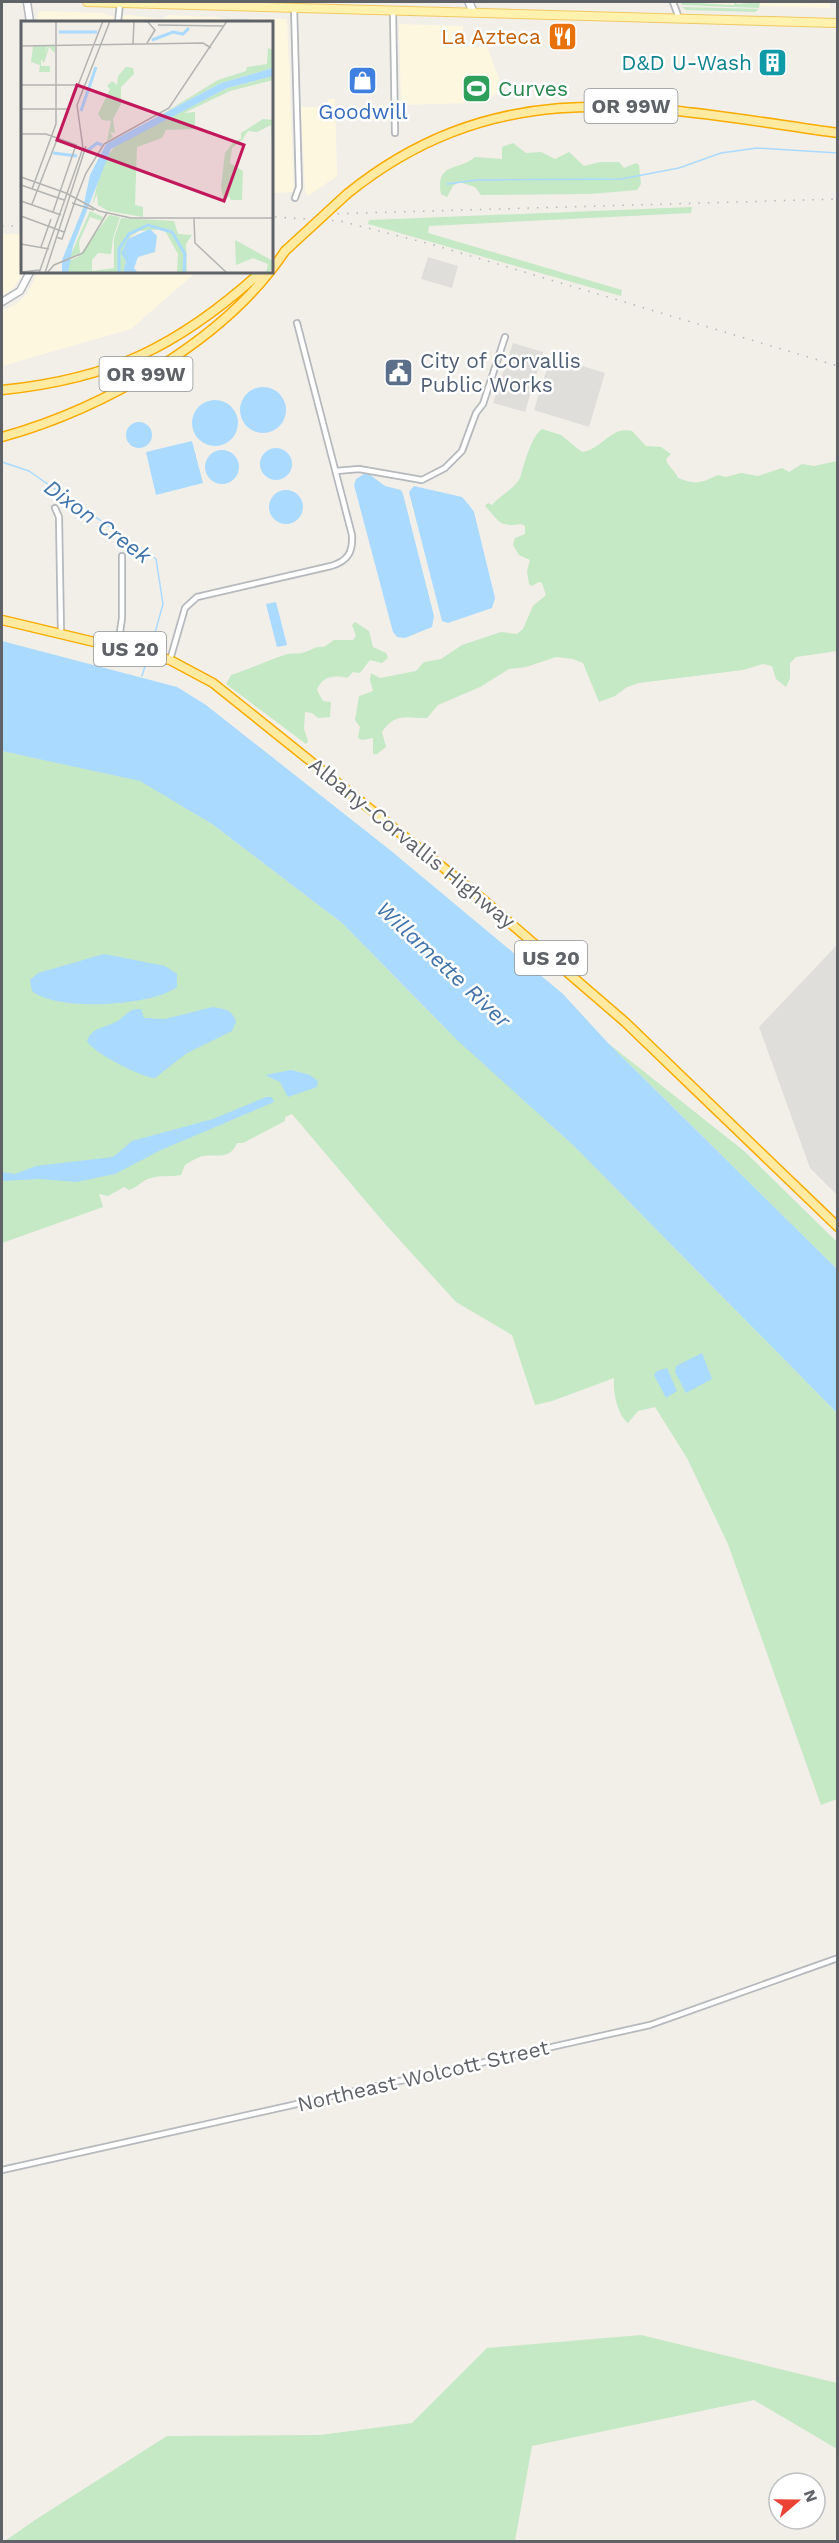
<svg xmlns="http://www.w3.org/2000/svg" width="839" height="2543" font-family="'Work Sans',sans-serif">
	<rect width="100%" height="100%" fill="#f1efe8"/>
	<!-- commercial -->
	<path fill="#fef7e0" d="M681 2H830V8L682 4Z
		M43 11 102 13 112 16 131 15 162 19 169 15 215 17 234 21H246L251 18 287 19 294 192 272 193V22H37L38 13Z
		M399 24 463 26V46L487 47 504 92 470 103 401 105Z
		M328 99H335L337 176 308 196 305 191 301 107H328Z
		M2 234H22L23 272 14 288 2 296Z
		M38 272H196L131 329 2 366V311L15 305 27 294Z"/>
	<!-- industrial -->
	<path fill="#e0deda" d="M428 257 458 266 452 288 421 279Z
		M513 343 543 352 525 412 493 403Z
		M551 356 605 373 589 427 534 410Z
		M837 945V1195L810 1168 759 1027Z"/>
	<!-- green -->
	<path fill="#c5e8c5" d="M681 2 734 5 735 2 737 4 760 2 759 8 682 5Z
		M682 7 759 9 755 12 686 10Z
		M513 143 526 153 541 152 555 159 569 152 584 166 600 162H619L624 168 636 163 639 165 641 184 637 190 590 194 481 195 475 187 459 182 453 186 447 197 441 194C435 162 459 171 475 157L502 159V147Z
		M692 207 691 213 429 226 428 233 622 290 621 296 368 224 369 220Z
		M542 429 561 435 582 452C602 450 610 426 632 431L646 446 661 447 671 454 666 459C667 466 675 470 678 478 697 485 701 483 718 475L726 477 741 473 758 476 782 468 789 472 802 464 814 466 837 461V651L796 657 790 663V678L786 687 776 679 772 666 763 664 743 670 639 683 627 687 615 696 599 702 583 663 573 659 556 657 526 667 509 669 480 687 438 705 427 718C407 718 395 712 382 732L386 747 377 754H373V738L362 740 358 738 360 727 355 720 359 696 373 691 370 680 371 673 380 678 416 671 424 662 441 659 462 645 501 632 517 634 523 629 533 606 546 595 542 583 539 582 532 586 529 584 527 571 530 560 519 555 513 545 515 538 525 534V526L521 524C498 528 499 520 485 506L488 503 492 505C499 496 518 487 521 475 525 462 531 437 542 429Z
		M355 622 369 631 373 647 386 653 388 658 382 663 370 660 360 673 353 672 347 678C334 675 322 676 317 690L323 701 331 702 330 717 318 718 312 713 305 712 304 729 308 741 306 744 226 684 231 675C250 669 268 660 288 654 293 653 297 654 302 653 311 651 314 646 324 647L334 640H353L356 636 352 625Z
		M2 751 140 780 212 824 342 923 445 1028 574 1146 837 1413V1799L821 1805 728 1544 687 1458 655 1407 638 1411 628 1423C617 1415 613 1391 614 1378L552 1401 535 1405 512 1335 456 1302 386 1225 292 1114 285 1117V1121L243 1143H237C230 1160 217 1154 203 1156 198 1157 190 1162 185 1165L181 1175C172 1177 160 1175 151 1178 142 1180 138 1187 129 1190L124 1187 108 1196 99 1194 103 1207 2 1243Z
		M608 1043 744 1151 837 1242V1269Z
		M641 2335 837 2383V2449L754 2400 532 2446 515 2541H5L35 2520 167 2436 320 2435 412 2423 487 2348Z"/>
	<!-- water -->
	<path fill="#aadaff" d="M240 410a23 23 0 1 1 46 0a23 23 0 1 1-46 0Z
		M192 423a23 23 0 1 1 46 0a23 23 0 1 1-46 0Z
		M126 435a13 13 0 1 1 26 0a13 13 0 1 1-26 0Z
		M192 441 203 483 156 495 146 452Z
		M260 464a16 16 0 1 1 32 0a16 16 0 1 1-32 0Z
		M205 467a17 17 0 1 1 34 0a17 17 0 1 1-34 0Z
		M364 474H369L385 486 401 490 403 494 434 616 432 627 405 638 397 637 393 632 354 485 356 479Z
		M414 486 462 497 469 505 474 512 495 598 492 608 448 623 442 621 409 492Z
		M269 507a17 17 0 1 1 34 0a17 17 0 1 1-34 0Z
		M276 602 287 645 277 647 266 604Z
		M2 641 177 687 206 705 390 850 563 994 608 1043 837 1269V1413L574 1146 457 1040 342 923 212 824 140 781 2 751Z
		M104 954 165 966 177 974V987C152 1006 57 1012 32 991L30 980 38 973Z
		M213 1007C224 1009 233 1010 236 1022L232 1031 187 1053 155 1078C143 1078 93 1053 87 1041 92 1026 108 1028 119 1020 127 1014 130 1008 141 1009L144 1018 165 1019Z
		M291 1070 310 1075 318 1081 317 1087 288 1097 280 1082 265 1075Z
		M266 1097H272L274 1102 161 1150 115 1174 76 1182 40 1179 2 1181V1172L15 1174 36 1166 113 1157 132 1141 213 1119Z
		M702 1353 712 1379 686 1393 675 1372 676 1366Z
		M667 1368 677 1391 666 1398 654 1375 657 1371Z"/>
	<g fill="none" stroke-linecap="round" stroke-linejoin="round">
		<!-- stream -->
		<path stroke="#aadaff" stroke-width="1.5" d="M447 184 477 180 621 179 679 168 721 153 757 148 838 153
			M2 462 29 471 156 559 163 604 153 640
			M142 676 145 666"/>
		<defs>
			<path id="minor" d="M673 2 679 18
				M294 7 299 187 295 198
				M393 10 395 133
				M118 22 120 3
				M336 471 359 469 422 480 445 468 462 451 476 413 483 404 505 337
				M55 508 59 517 61 633
				M118 646 122 618V556
				M170 660 185 608 197 597 331 566C348 561 353 552 352 535L297 323
				M2 2170 650 2025 838 1958"/>
			<path id="tertiary" d="M27 2 30 22
				M2 302 20 291 30 272"/>
			<path id="secondary" d="M469 2 473 12"/>
			<path id="primary" d="M87 2 838 23"/>
			<path id="trunk" d="M347 194C503 68 657 108 838 133
				M2 390C112 379 179 346 261 272
				M2 437C103 409 226 340 285 251
				M2 620 170 660 213 683 480 897 625 1022 838 1227"/>
		</defs>
		<!-- minor casing -->
		<use href="#minor" stroke="#b5b8bc" stroke-width="8"/>
		<!-- tertiary casing -->
		<use href="#tertiary" stroke="#b5b8bc" stroke-width="9"/>
		<!-- secondary casing -->
		<use href="#secondary" stroke="#b6babf" stroke-width="10"/>
		<!-- primary casing -->
		<use href="#primary" stroke="#f2c960" stroke-width="10"/>
		<!-- trunk casing -->
		<use href="#trunk" stroke="#f9ab00" stroke-width="11"/>
		<!-- minor -->
		<use href="#minor" stroke="#fff" stroke-width="4.5"/>
		<!-- tertiary -->
		<use href="#tertiary" stroke="#fff" stroke-width="6"/>
		<!-- secondary -->
		<use href="#secondary" stroke="#fff" stroke-width="7"/>
		<!-- primary -->
		<use href="#primary" stroke="#fff2af" stroke-width="8"/>
		<!-- trunk -->
		<use href="#trunk" stroke="#feeaa1" stroke-width="8"/>
		<!-- rail -->
		<path stroke="#b6b7b8" stroke-width="1.5" stroke-dasharray="1.5 8" stroke-linecap="butt" d="M328 214 838 199
			M275 217 340 221 434 245 838 366
			M2 226H22"/>
		<defs>
			<path id="trunk-bridge" d="M285 251 347 194"/>
		</defs>
		<!-- trunk-bridge casing -->
		<use href="#trunk-bridge" stroke="#f9ab00" stroke-width="11" stroke-linecap="butt"/>
		<!-- trunk-bridge -->
		<use href="#trunk-bridge" stroke="#feeaa1" stroke-width="8"/>
	</g>
	<!-- icons -->
	<defs>
		<symbol id="restaurant-square" viewBox="-11 -11 22 22"><rect x="-9" y="-9" width="18" height="18" rx="4" fill="#e8710a" stroke="#fff"/><path d="M-5-6h1v4h1v-4h1v4h1v-4h1v5L-1.5 .5V6h-2V.5L-5-1ZM5-6V6H3V1.5H1.5Q1.5-4 5-6Z" fill="#fff"/></symbol>
		<symbol id="building-square" viewBox="-11 -11 22 22"><rect x="-9" y="-9" width="18" height="18" rx="4" fill="#0f9aa8" stroke="#fff"/><path d="M-4-6H4V6H1V3H-1V6H-4ZM-2.5-4.3h1.7v1.8h-1.7ZM.8-4.3h1.7v1.8H.8ZM-2.5-1h1.7V.8h-1.7ZM.8-1h1.7V.8H.8Z" fill="#fff"/></symbol>
		<symbol id="shop-square" viewBox="-11 -11 22 22"><rect x="-9" y="-9" width="18" height="18" rx="4" fill="#3f7fe0" stroke="#fff"/><path d="M-5-2.5h2.3a2.7 3.5 0 0 1 5.4 0H5L5.5 6h-11ZM-1.5-2.5h3a1.5 2.3 0 0 0-3 0Z" fill="#fff"/></symbol>
		<symbol id="stadium-square" viewBox="-11 -11 22 22"><rect x="-9" y="-9" width="18" height="18" rx="4" fill="#2e9e5b" stroke="#fff"/><path d="M0-5a6.5 5 0 1 0 0 10a6.5 5 0 1 0 0-10ZM-3.5-1.8h7v3.6h-7Z" fill="#fff"/></symbol>
		<symbol id="civic-square" viewBox="-11 -11 22 22"><rect x="-9" y="-9" width="18" height="18" rx="4" fill="#5c6f8a" stroke="#fff"/><path d="M-.6-6.5H3V-4.5H.6V-3L4-1V1h2V6H-6V1h2V-1L-.6-3ZM-1.2 2.5V6h2.4V2.5Z" fill="#fff"/></symbol>
	</defs>
	<g fill-rule="evenodd">
		<use href="#restaurant-square" x="546" y="20" width="33" height="33"/>
		<use href="#building-square" x="756" y="46" width="33" height="33"/>
		<use href="#shop-square" x="346" y="64" width="33" height="33"/>
		<use href="#stadium-square" x="460" y="72" width="33" height="33"/>
		<use href="#civic-square" x="382" y="356" width="33" height="33"/>
	</g>
	<g text-anchor="middle" stroke-width="5" stroke-linejoin="round" paint-order="stroke">
		<!-- shield labels -->
		<g fill="#fff" stroke="#8f9295" stroke-width="1.5">
			<rect x="584.5" y="89" width="93" height="34" rx="4.5"/>
			<rect x="99.5" y="357" width="93" height="34" rx="4.5"/>
			<rect x="94" y="632" width="72" height="34" rx="4.5"/>
			<rect x="515" y="941" width="72" height="34" rx="4.5"/>
		</g>
		<g font-size="20" font-weight="bold" fill="#5f6368">
			<text x="631" y="113">OR 99W</text>
			<text x="146" y="381">OR 99W</text>
			<text x="130" y="656">US 20</text>
			<text x="551" y="965">US 20</text>
		</g>
		<!-- food labels -->
		<g font-size="21" fill="#c56008" stroke="#fff" text-anchor="end">
			<text x="541" y="44">La Azteca</text>
		</g>
		<!-- culture labels -->
		<g font-size="21" fill="#0d838f" stroke="#fff" text-anchor="end">
			<text x="752" y="70">D&amp;D U-Wash</text>
		</g>
		<!-- leisure labels -->
		<g font-size="21" fill="#27864d" stroke="#fff" text-anchor="start">
			<text x="498" y="96">Curves</text>
		</g>
		<!-- shop labels -->
		<g font-size="21" fill="#366cbe" stroke="#fff">
			<text x="363" y="119">Goodwill</text>
		</g>
		<!-- service labels -->
		<g font-size="21" fill="#4e5e75" stroke="#fff" text-anchor="start">
			<text x="420" y="368">City of Corvallis<tspan x="420" dy="24">Public Works</tspan></text>
		</g>
		<!-- street labels -->
		<g font-size="21" fill="#5f6368" stroke="#fff">
			<text transform="translate(412 843) rotate(39)" y="7">Albany-Corvallis Highway</text>
			<text transform="translate(423 2076) rotate(-13)" y="7">Northeast Wolcott Street</text>
		</g>
		<!-- water labels -->
		<g font-size="22" font-style="italic" fill="#4174aa" stroke="#fff">
			<text transform="translate(98 521) rotate(36)" y="8">Dixon Creek</text>
			<text transform="translate(444 964) rotate(43)" y="8">Willamette River</text>
		</g>
	</g>
	<!-- overview -->
	<g transform="translate(21 21)">
		<rect width="252" height="252" fill="#f1efe8"/>
		<path d="M12 25H26L23 33 27 25H34V32L28 26 23 42 20 38V45H29V51H18L19 44 10 41ZM247 27 252 29V47L200 62 143 92 197 59 225 50 226 46 246 43ZM105 46 112 47 113 53 100 66V83L92 98 94 112 89 111 92 116 86 120 90 100 81 99 77 93 89 68 86 65 91 60 96 64 97 55ZM252 55V59L209 70 163 92 174 91V108L145 109 141 117 116 126 114 184 122 186V196L87 190 77 184 76 173 71 185 81 143 95 124 206 67ZM242 98 252 99V139L250 104 236 111 227 110 221 119 211 127 209 142 222 150 221 179H210L208 175 203 181 200 166 204 132 213 120 220 118V112ZM69 190 82 196 81 200 69 196 58 221 59 232 48 238ZM88 194 99 196 92 217 90 233 77 232 71 239V250L93 247V217L100 197 153 200 157 213 171 214 165 223 166 252H156L157 233 143 208 118 210 110 215 101 230 105 242 102 252H47V240L57 236ZM214 219 252 240V248L245 252 247 243 232 237 215 244Z" fill="#c5e8c5"/>
		<path d="M252 47V55L206 67 90 128 52 225 47 252H41V239L62 187 69 154 85 123 200 62ZM129 208 136 215 134 231 117 236 113 247 117 252H102L105 241 100 232 107 218Z" fill="#aadaff"/>
		<path fill="none" stroke="#aadaff" stroke-width="3" d="M38 11H76M131 19 152 11 162 13 168 7M60 90 75 46M66 130 76 122 81 124M32 132 56 135M98 252V228L108 213 127 204 151 211 164 233 163 252"/>
		<path fill="none" stroke="#b3b3b1" stroke-width="1.5" d="M137 4 202 5M126 22 134 9 126 0M112 23 113 0M35 24V0M0 25 182 22 190 27M0 64H57M0 88H48M0 113H25L55 124 32 191M0 156 45 172M0 164 43 179M11 168 35 103V24M45 172 78 190 110 197H252M0 180 40 194M51 182 73 189M11 183 82 0M53 183 65 152 83 123 148 87 206 0M0 195 43 211M173 198 174 222 206 252M35 216 41 218 53 183M0 223 28 228M20 226 30 198M0 251 19 249M18 252 62 127 56 84 89 0M24 252 65 125M26 252 33 244 62 232 86 192"/>
		<path fill="#c2185b" fill-opacity="0.15" stroke="#c2185b" stroke-width="3" d="M56 64 223 124 203 180 36 119Z"/>
		<rect width="252" height="252" fill="none" stroke="#5f6368" stroke-width="3"/>
	</g>
	<!-- border -->
	<rect width="839" height="2543" fill="none" stroke="#5f6368" stroke-width="6"/>
	<!-- north arrow -->
	<g transform="translate(797 2501) rotate(70)"><circle r="28" fill="#ffffff" stroke="#bfc1c3" stroke-width="1.5"/>
	<path d="M0-4.5L10 22L0 15L-10 22Z" fill="#ea4335"/>
	<text y="-9" font-size="16" font-weight="bold" text-anchor="middle" fill="#5f6368">N</text>
	</g>
</svg>
